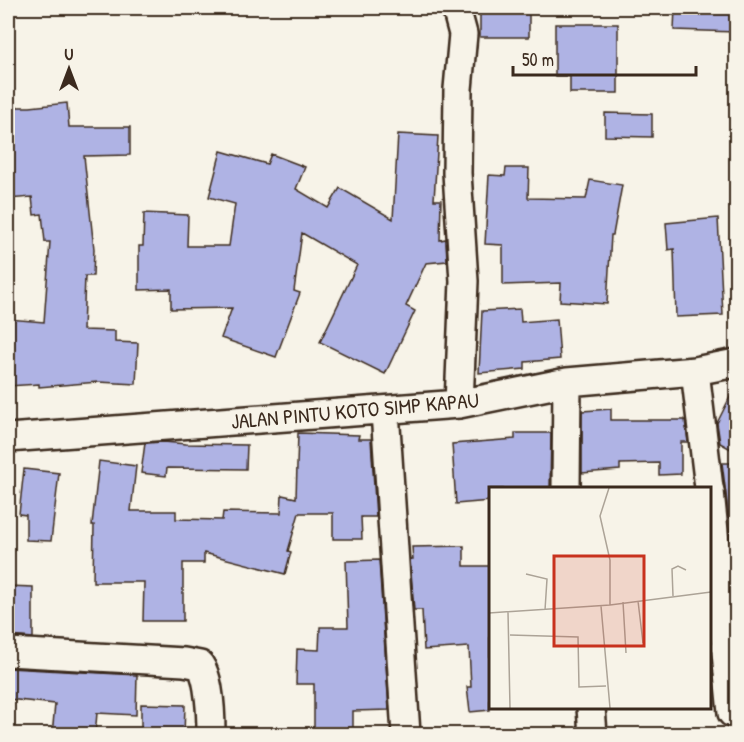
<svg xmlns="http://www.w3.org/2000/svg" width="744" height="742" font-family="'Patrick Hand',sans-serif">
	<rect width="100%" height="100%" fill="#f7f3e8"/>
	<filter id="ink" filterUnits="userSpaceOnUse"><feTurbulence type="fractalNoise" baseFrequency=".0167" numOctaves="2"/><feDisplacementMap in="SourceGraphic" scale="12" xChannelSelector="R" yChannelSelector="G"/><feConvolveMatrix kernelMatrix="1 2 1 2 8 2 1 2 1" color-interpolation-filters="sRGB"/></filter>
	<g filter="url(#ink)">
		<!-- building -->
		<path fill="#afb3e4" stroke="#3b2a1e" stroke-width="1.5" d="M480 8H529V37H480Z
			M675 8H736V32L674 30Z
			M555 24H618V93H570V76H555Z
			M67 103 69 127H130V155L84 156 94 249 93 276H85L83 330 115 331V342L138 343 136 384 98 382 39 387V384L8 386V319L44 322 50 242H45L42 214 34 215 32 197 8 199V107H30Z
			M605 113 652 114V137L605 136Z
			M398 134 438 136 434 200H441L440 240 446 239 447 261 426 263 406 306 415 311 385 374 320 342 357 265 302 233 294 291 300 293 276 357 221 338 232 308 171 309V289L139 290V246H143L144 213 188 215 187 246H229L235 204 209 197 221 151 267 164 271 154 305 167 296 189 328 208 340 188 393 219Z
			M506 168H529L528 198 586 199 590 180 622 185 613 235H611L607 304 560 301 561 283 503 285V245L485 244 489 175 505 176Z
			M718 218 723 315 676 317 674 249 668 250 666 223Z
			M520 309 521 322 557 319 560 359 525 362V369L479 373 482 311Z
			M736 385V452L720 443 717 423Z
			M611 409V420H685L688 442H681V474L659 475V463L620 464V470L582 473V411Z
			M298 433 359 435 358 439H371L376 517H361L362 539H333V513H299L288 551 291 552 285 574 204 553V563H183V621H143L144 582H93L94 525H92L99 461 136 466 131 511H176V519L222 520 223 512 281 513 282 495 296 498Z
			M515 433H551L550 489H490V501L456 504 452 444 515 439Z
			M164 442 186 444 247 445 246 469 167 468 166 476 141 473 145 443Z
			M722 463H736V518H729Z
			M24 469 59 473 51 541 26 540V515L19 514Z
			M464 546V566H490V710L470 712 467 687H471L469 647 424 650 422 610H414L410 559H413L412 547Z
			M379 560 389 710 353 711V735H314V684H296L297 649 319 650 320 627H348L346 561Z
			M8 586 33 587V638L10 636V633H8Z
			M8 668 137 675 136 715 97 713 95 735H52L55 704 8 699Z
			M141 704 185 705 184 735H154V732H141Z"/>
		<g fill="none" stroke-linecap="round" stroke-linejoin="round">
			<defs>
				<path id="minor" d="M456 8 463 34 458 89 457 173 464 281 459 404
					M695 371 709 488
					M385 411 406 734
					M8 438 459 404 567 382 695 371 736 363
					M566 488 567 382
					M710 491 732 713
					M8 652 184 662 200 665C210 679 211 717 211 734
					M591 708 593 734"/>
			</defs>
			<!-- minor casing -->
			<use href="#minor" stroke="#3b2a1e" stroke-width="32"/>
			<!-- minor -->
			<use href="#minor" stroke="#f7f3e8" stroke-width="27"/>
		</g>
	</g>
	<g text-anchor="middle" stroke-width="4.5" stroke-linejoin="round" paint-order="stroke">
		<!-- street labels -->
		<g font-size="21" fill="#3b2a1e" stroke="#f7f3e8">
			<text transform="translate(355 411) rotate(-5)" y="7">JALAN PINTU KOTO SIMP KAPAU</text>
		</g>
	</g>
	<!-- overview -->
	<g transform="translate(489 487)">
		<rect width="222" height="222" fill="#f7f3e8"/>
		<path fill="none" stroke="#aca397" stroke-width="1.5" d="M120 1 111 29 121 73V118M37 87 58 92 56 123M184 109 183 82 189 79 197 83M149 114 154 156M134 115 137 166M112 119 121 221M19 125 21 221M0 126 121 118 222 105M21 148 89 150 90 200 117 199"/>
		<path fill="#c8321e" fill-opacity="0.15" stroke="#c8321e" stroke-width="3" d="M65 69H155V159H65Z"/>
		<rect width="222" height="222" fill="none" stroke="#3b2a1e" stroke-width="3"/>
	</g>
	<!-- margin -->
	<rect width="744" height="742" fill="none" stroke="#f7f3e8" stroke-width="30"/>
	<rect x="15" y="15" width="714" height="712" fill="none" stroke="#3b2a1e" stroke-width="2" filter="url(#ink)"/>
	<!-- north arrow -->
	<g transform="translate(69 69)" stroke="#f7f3e8" stroke-width="4.5" paint-order="stroke">
	<path d="M0-4.5L10 22L0 15L-10 22Z" fill="#3b2a1e"/>
	<text y="-9" font-size="16" font-weight="bold" text-anchor="middle" fill="#3b2a1e">U</text>
	</g>
	<!-- scale -->
	<path d="M513 66v9h183v-9" fill="none" stroke="#3b2a1e" stroke-width="3"/>
	<text x="522" y="66" font-size="18" fill="#3b2a1e" stroke="#f7f3e8" stroke-width="4.5" paint-order="stroke">50 m</text>
</svg>
